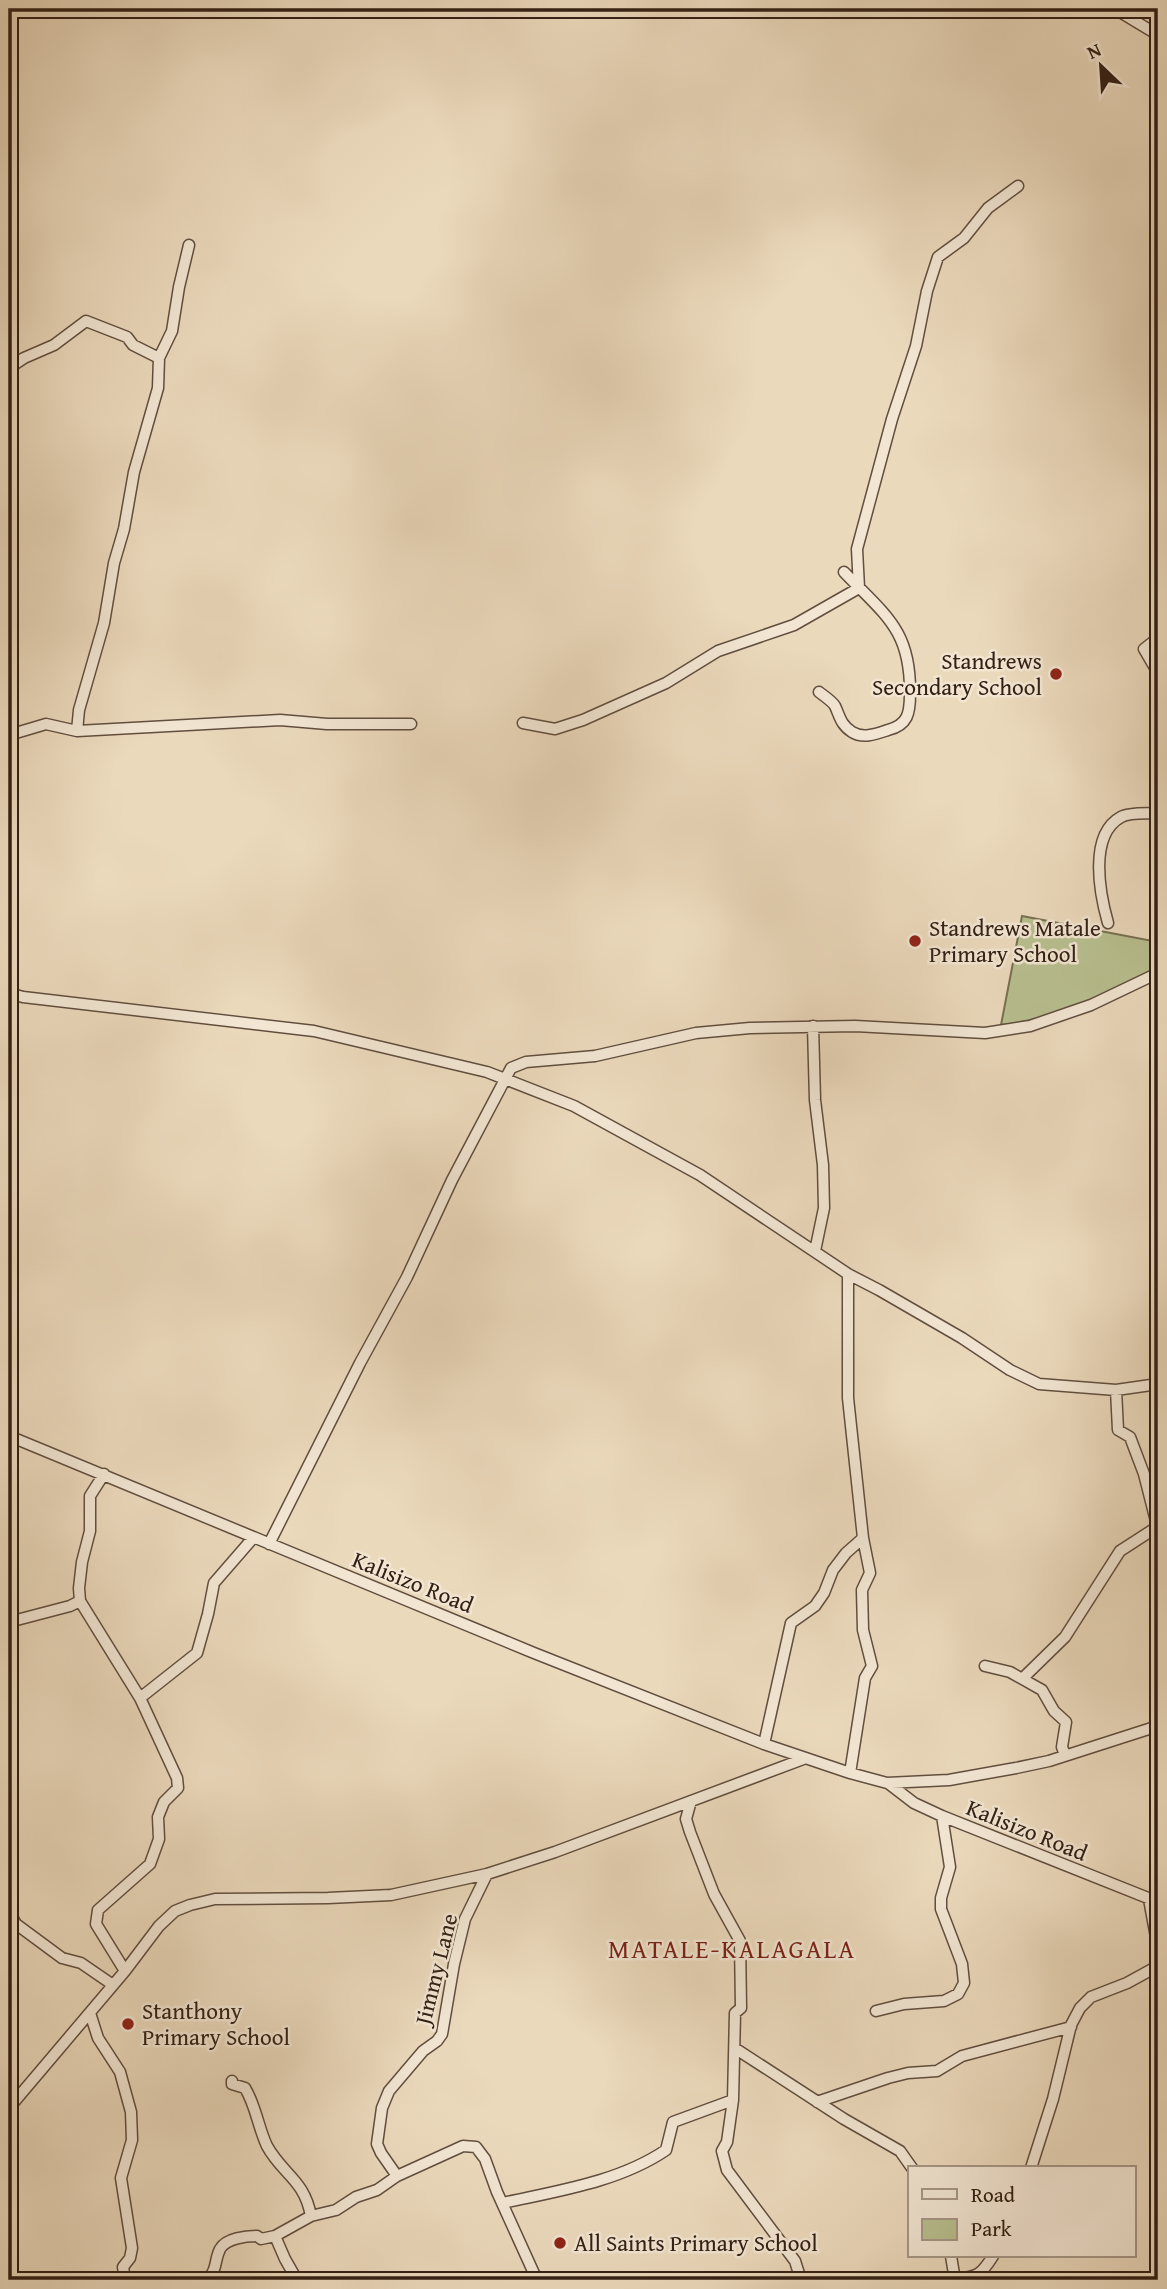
<svg xmlns="http://www.w3.org/2000/svg" width="1167" height="2289" font-family="'Gentium Book Plus',serif">
	<rect width="100%" height="100%" fill="#ebd9bc"/>
	<filter id="stains"><feTurbulence type="fractalNoise" baseFrequency=".00286" numOctaves="4"/><feColorMatrix values="0 0 0 0 .2 0 0 0 0 .09 0 0 0 0 .02 0 0 0 .5 -.17"/></filter>
	<radialGradient id="worn" r=".72"><stop offset=".6" stop-color="#630" stop-opacity="0"/><stop offset="1" stop-color="#630" stop-opacity=".3"/></radialGradient>
	<!-- green -->
	<path fill="#b8bf8f" stroke="#767052" stroke-width="2" d="M1022 916 1158 942V970C1108 991 1056 1020 1001 1025Z"/>
	<g fill="none" stroke-linecap="round" stroke-linejoin="round">
		<defs>
			<path id="minor" d="M1115 9 1158 35
				M9 368 24 358 54 345 86 321 127 337 133 345 159 358 172 331 179 287 189 245
				M1158 638 1144 649 1158 673
				M819 692C824 696 832 701 835 706 840 717 841 725 852 732 863 739 876 734 888 730 908 725 910 713 910 694 911 630 886 616 844 572
				M523 723 555 729 583 720 666 683 718 651 794 625 859 588 857 549 892 419 916 346 927 291 938 257 964 238 988 208 1018 186
				M77 731 79 710 104 623 114 563 124 529 134 472 158 388 159 358
				M9 735 46 724 77 731 280 720 327 724H411
				M1108 923C1100 895 1088 835 1121 817 1130 812 1148 814 1158 813
				M9 993 23 997 314 1031 487 1072 574 1106 700 1175 848 1274 879 1290 962 1338 1010 1370 1039 1384 1116 1390 1158 1384
				M813 1026 815 1100 823 1165 824 1208 815 1251
				M1116 1390 1118 1430 1130 1437 1144 1474 1158 1529
				M9 1436 534 1653 764 1744 850 1773 887 1783 949 1780 1016 1768 1049 1761 1158 1726
				M269 1544 360 1363 407 1277 452 1180 511 1068 526 1062 595 1056 696 1033 750 1028 855 1026 985 1033 1030 1026 1091 1005 1158 973
				M80 1601 140 1698 197 1653 208 1614 214 1583 253 1538
				M9 1622 70 1606 80 1601 79 1588 82 1562 90 1531V1496L104 1474
				M985 1666 1010 1672 1042 1690 1054 1711 1066 1722 1062 1747 1065 1755
				M1023 1678 1065 1637 1120 1551 1157 1527
				M1158 1704V1705
				M764 1744 791 1623 815 1606 824 1593 833 1570 846 1553 863 1538 848 1398V1274
				M850 1773 865 1678 872 1666 863 1630 862 1590 870 1573 863 1538
				M888 1783 914 1803 942 1816 1158 1902
				M691 1801 686 1819 690 1832 714 1894 740 1941 741 2008 735 2013 733 2100 727 2142 722 2151 727 2170 795 2261 801 2280
				M1149 1899 1158 1948
				M9 1911 16 1924 62 1958 81 1963 113 1985
				M125 1971 96 1924 98 1910 150 1864 159 1839 158 1817 164 1802 178 1788 177 1778 140 1698
				M876 2011 904 2004 944 2001 958 1994 964 1983 962 1964 941 1909V1898L950 1867 942 1816
				M90 2013 98 2038 120 2072 131 2112 132 2140 121 2178 132 2248 130 2258 123 2267 125 2280
				M736 2049 844 2119 900 2151 912 2168
				M232 2081V2084L245 2088C256 2106 258 2127 267 2146 283 2175 304 2179 311 2216L275 2236 285 2259 297 2280
				M817 2102 888 2078 908 2073 937 2071 962 2056 1071 2027
				M9 2108 125 1971 159 1926 175 1911 190 1905 215 1899 328 1898 391 1895 487 1874 555 1852 806 1758
				M1031 2168 1053 2099 1071 2025 1080 2008 1091 1997 1127 1983 1158 1966
				M397 2176 381 2153 377 2144 382 2108 389 2091 423 2051 437 2041 442 2034 454 1964 465 1919 487 1874
				M503 2203C557 2191 619 2182 666 2150L673 2122 733 2100
				M311 2216 336 2210 356 2197 377 2190 397 2176 463 2146 476 2147 485 2159 497 2192 537 2280
				M951 2256 955 2280
				M955 2279C978 2277 981 2275 993 2256
				M207 2280C218 2269 214 2261 220 2249 226 2238 247 2236 257 2236L261 2239 275 2236"/>
		</defs>
		<!-- minor casing -->
		<use href="#minor" stroke="#614e3f" stroke-width="13"/>
		<!-- minor -->
		<use href="#minor" stroke="#f2e6d3" stroke-width="10"/>
	</g>
	<!-- markers -->
	<g fill="#8f2418" stroke="#f2e6d3" stroke-width="2.5">
		<circle cx="1056" cy="674" r="7"/>
		<circle cx="915" cy="941" r="7"/>
		<circle cx="128" cy="2024" r="7"/>
		<circle cx="560" cy="2243" r="7"/>
	</g>
	<g text-anchor="middle" stroke-width="5" stroke-linejoin="round" paint-order="stroke">
		<!-- poi labels -->
		<g font-size="23" fill="#332015" stroke="#f2e6d3" text-anchor="start">
			<text x="1042" y="669" text-anchor="end">Standrews<tspan x="1042" dy="26">Secondary School</tspan></text>
			<text x="929" y="936">Standrews Matale<tspan x="929" dy="26">Primary School</tspan></text>
			<text x="142" y="2019">Stanthony<tspan x="142" dy="26">Primary School</tspan></text>
			<text x="574" y="2251">All Saints Primary School</text>
		</g>
		<!-- street labels -->
		<g font-size="23" fill="#332015" stroke="#f2e6d3">
			<text transform="translate(413 1582) rotate(22)" y="8">Kalisizo Road</text>
			<text transform="translate(1027 1830) rotate(22)" y="8">Kalisizo Road</text>
			<text transform="translate(436 1969) rotate(-76)" y="8">Jimmy Lane</text>
		</g>
		<!-- quarter labels -->
		<g font-size="26" letter-spacing="2" fill="#7a1f14" stroke="#f2e6d3">
			<text x="732" y="1958">MATALE-KALAGALA</text>
		</g>
	</g>
	<!-- margin -->
	<rect width="1167" height="2289" fill="none" stroke="#ebd9bc" stroke-width="35"/>
	<rect x="10" y="10" width="1146" height="2268" fill="none" stroke="#332015" stroke-width="3.5"/>
	<rect x="18" y="18" width="1132" height="2254" fill="none" stroke="#332015" stroke-width="2"/>
	<!-- legend -->
	<rect x="908" y="2166" width="228" height="91" fill="#f2e6d3" stroke="#a69787" stroke-width="2"/>
	<rect x="922" y="2189" width="35" height="10" fill="#f2e6d3" stroke="#a69787" stroke-width="2"/>
	<text x="971" y="2202" font-size="21" fill="#332015">Road</text>
	<rect x="922" y="2219" width="35" height="21" fill="#b8bf8f" stroke="#a69787" stroke-width="2"/>
	<text x="971" y="2236" font-size="21" fill="#332015">Park</text>
	<!-- north arrow -->
	<g transform="translate(1101 66) rotate(335)" stroke="#f2e6d3" stroke-width="5" paint-order="stroke">
	<path d="M0-5L12 26L0 18L-12 26Z" fill="#332015"/>
	<text y="-10" font-size="19" font-weight="bold" text-anchor="middle" fill="#332015">N</text>
	</g>
	<rect width="100%" height="100%" filter="url(#stains)"/>
	<rect width="100%" height="100%" fill="url(#worn)"/>
</svg>
